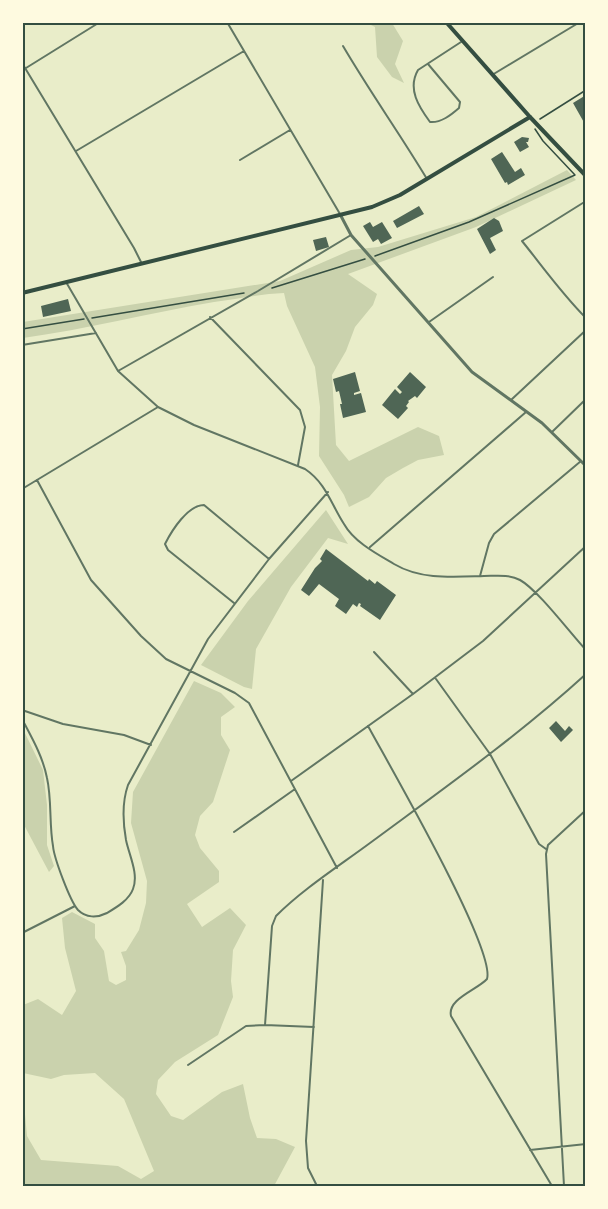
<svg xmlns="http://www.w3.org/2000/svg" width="608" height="1209" font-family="Inter,sans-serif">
	<rect width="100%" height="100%" fill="#e9edc9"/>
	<!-- green -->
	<path fill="#cad2ad" d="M367 23H392L403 41 395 64 404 83 392 77 377 57 375 27Z
		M567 170 576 180 476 227 348 274 377 294 373 305 355 327 346 351 332 375 336 445 349 461 418 427 439 436 444 455 418 460 403 468 386 478 369 497 349 507 344 495 319 456 320 407 315 367 287 306 284 293C260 294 237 299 214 302 150 313 87 329 23 338V322L280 281 351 250 378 247 476 217Z
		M326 510 348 544 328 538 291 587 256 649 252 689 244 687 201 665 248 601Z
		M194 681 221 693 235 707 221 717V735L230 750 213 802 200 816 195 835 200 848 219 871V882L187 904 202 927 230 908 246 925 233 950 231 981 233 997 218 1035 175 1062 158 1080 156 1094 171 1116 183 1120 222 1092 243 1084 250 1118 257 1138 276 1139 295 1147 274 1186H23V1093L27 1136 41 1160 118 1166 141 1179 154 1171 124 1099 95 1073 64 1075 51 1079 23 1073V1005L38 999 62 1015 76 991 65 948 62 918 72 912 95 924V938L104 951 109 981 116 985 126 980V966L121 952 126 951 139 930 146 903 147 881 131 823 133 792Z
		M22 727 43 770 47 805V845L54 866 49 872 23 823Z"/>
	<!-- building -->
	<path fill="#4f6655" d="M586 95V126L573 103Z
		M522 137 529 138 528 142H526L529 147 520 152 514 142Z
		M502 152 515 172 521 168 525 175 508 185 507 182 505 183 491 159Z
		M419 206 424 214 397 228 393 221Z
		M494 218 499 221 503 231 490 238 496 250 490 254 477 229Z
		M370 222 373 227 382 222 392 238 381 244 378 239 373 242 363 226Z
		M326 237 329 247 316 251 313 240Z
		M68 299 71 311 43 317 41 306Z
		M355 372 360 391 354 393V395L361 393 366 412 343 418 340 404H342L339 391 336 392 333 379Z
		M410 372 426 387 417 398 415 396 408 401 409 402 406 406 408 408 398 419 382 405 395 389 400 394 402 392 397 387Z
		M326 549 368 581 369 579 375 584 377 581 396 595 380 620 360 606 361 604 359 603 357 607 353 604 346 614 335 606 339 599 319 584 309 596 301 590 315 568 322 561 320 559Z
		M556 721 565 731 569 726 573 730 561 742 549 728Z"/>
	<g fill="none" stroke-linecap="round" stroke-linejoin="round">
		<!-- path -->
		<path stroke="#344e41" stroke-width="1.5" d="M540 119 586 90
			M375 256 469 222 575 175 543 141 535 129
			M272 288 365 259
			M92 318 244 293
			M22 329 84 319"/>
		<!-- minor -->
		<path stroke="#617663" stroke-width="2" d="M227 22 340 214
			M343 46C370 92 400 134 427 179
			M22 63 134 248 142 264
			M428 64 460 102 459 108C451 115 441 123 430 122 419 107 407 89 418 70L461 42
			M26 68 100 22
			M492 75 580 22
			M76 151 244 51
			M240 160 290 130
			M586 201 522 241C543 267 562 294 586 318
			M66 282 118 371 158 407 194 425 305 469C326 483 331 504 344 524 354 542 377 554 394 564 421 580 453 577 484 576 495 576 509 574 520 580 538 590 570 633 586 650
			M210 317 300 410 305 427 298 465
			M429 322 493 277
			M22 345 96 333
			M118 371 258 291 351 235
			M511 400 586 330
			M552 432 586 399
			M37 480 91 580 141 636 166 659 235 693 249 703 337 868
			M22 489 158 407
			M370 547 526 412
			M480 576 489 543 494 534 581 461
			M234 603 168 550 165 544C172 530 188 505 204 505L269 559
			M374 652 413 694
			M436 679 490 754 539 844 546 849
			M22 710 63 724 124 735 151 745
			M22 719C32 738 43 757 47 778 52 800 49 824 53 846 54 858 70 901 78 910 86 918 97 918 107 913 117 907 129 900 133 889 139 874 129 855 126 840 123 823 122 802 128 785L208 639 269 559 328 492
			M368 726C388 763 496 949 487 979 477 990 447 999 451 1016L552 1186
			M291 781 413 694 483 641 586 546
			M234 832 295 789
			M22 933 75 906
			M265 1025 272 926 276 916C303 889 339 866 370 843 443 789 518 736 586 674
			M188 1065 246 1026 265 1025 314 1027
			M530 1150 586 1144
			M317 1186 308 1168 306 1141 323 880
			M564 1186 546 854 548 845 586 810"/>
		<!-- tertiary -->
		<path stroke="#617663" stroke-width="3" d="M341 216 351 235 472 372 542 423 586 466"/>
		<!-- secondary -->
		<path stroke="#344e41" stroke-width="4" d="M446 22 530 117"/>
		<!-- primary -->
		<path stroke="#344e41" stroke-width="4" d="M22 293 372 207 400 195 530 117 586 176"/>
	</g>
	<!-- border -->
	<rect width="608" height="1209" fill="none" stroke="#fefae0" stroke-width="48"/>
	<rect x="24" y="24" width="560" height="1161" fill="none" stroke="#344e41" stroke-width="2"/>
</svg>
